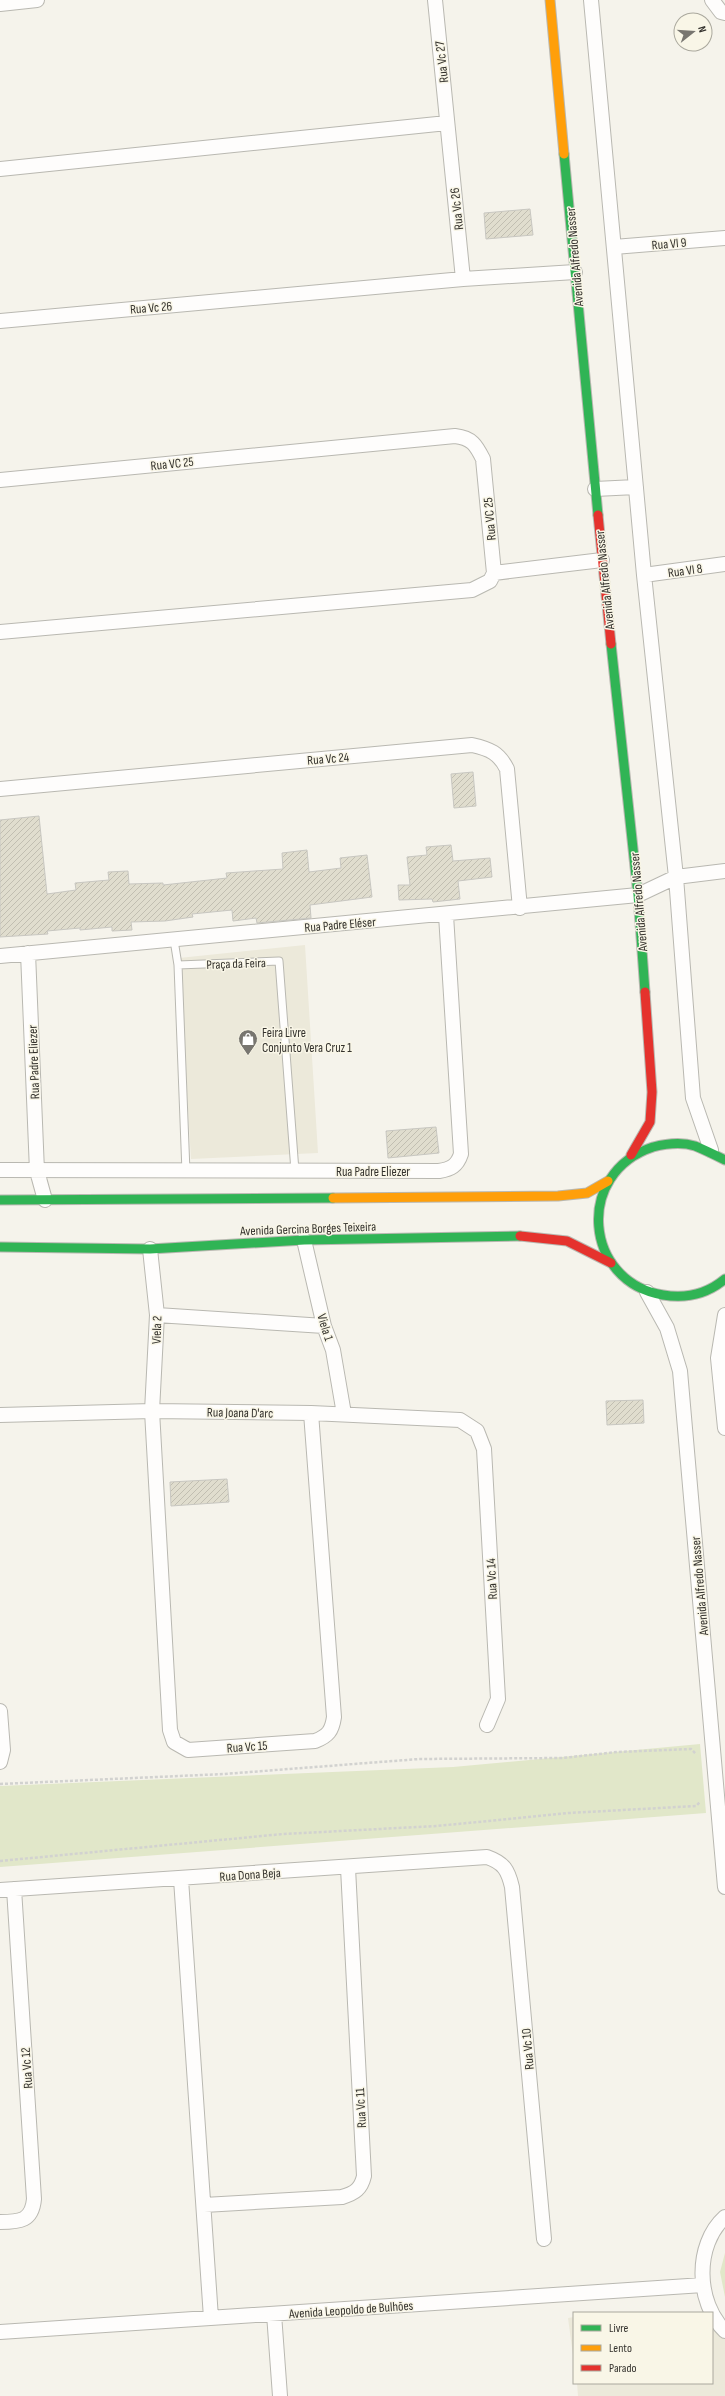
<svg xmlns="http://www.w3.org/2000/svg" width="725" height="2396" font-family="'Sofia Sans Condensed',sans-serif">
	<defs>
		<pattern id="building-hatch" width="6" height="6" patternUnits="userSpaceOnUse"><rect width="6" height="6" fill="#e0ddce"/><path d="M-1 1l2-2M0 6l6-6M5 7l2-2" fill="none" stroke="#c1beb1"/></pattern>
	</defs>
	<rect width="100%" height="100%" fill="#f5f3eb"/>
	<!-- built -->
	<path fill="#ece9da" d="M305 945 318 1153 191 1159 179 958Z
		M574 2317V2363L568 2318Z
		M712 2329 725 2339V2396H578L577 2383H712Z"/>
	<!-- green -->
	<path fill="#e1e7c9" d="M700 1744 706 1813 0 1867V1786L453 1767Z
		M725 2253V2297L720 2272Z"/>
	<!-- building -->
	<path fill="url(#building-hatch)" stroke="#c8c7c1" d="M530 209 533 235 486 239 484 213Z
		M473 772 476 806 454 808 451 774Z
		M39 816 47 894 76 890 75 883 109 880 108 872 128 871 129 884 163 883V885L227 878 226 873 283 869 282 853 307 850 309 872 341 868 340 858 367 855 372 897 310 905 311 918 257 923 256 918 233 921 232 910 192 914 193 917 165 921 131 922 132 930 112 931V927L80 930V928L47 931 48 934 0 937V820Z
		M451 845 453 861 490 858 492 877 458 881 460 899 433 902 432 899 399 900 398 885H410L407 857 427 855 426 847Z
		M436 1127 439 1153 388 1158 386 1131Z
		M643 1400 644 1423 607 1425 606 1401Z
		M227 1479 229 1502 171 1506 170 1482Z"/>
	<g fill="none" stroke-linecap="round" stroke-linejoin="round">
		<defs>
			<path id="lane" d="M174 940 178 965 279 961 295 1171
				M178 965 186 1172"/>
			<path id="street" d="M435 0 463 279
				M591 0 644 575 676 877 693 1098 711 1150
				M712 0 721 12 725 13
				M0 4 37 0
				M0 169 447 123
				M614 247 725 238
				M0 321 463 279 575 272
				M0 480 455 436C472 438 476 445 483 459L494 573 490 581 472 590 0 632
				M595 489 636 487
				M494 573 602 560
				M644 575 725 564
				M0 789 472 745C490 749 499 753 507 769L520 908
				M28 953 37 1171 45 1200
				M0 956 638 895 676 877 725 871
				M0 1170 439 1171C451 1169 457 1166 461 1154L446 915
				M304 1240 324 1326 333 1350 344 1414
				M150 1249 157 1315 152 1411 170 1730 174 1742 188 1750 315 1741C328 1736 332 1731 334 1717L311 1413
				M647 1292 667 1328 680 1371 725 1887
				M157 1315 324 1326
				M725 1315 718 1358 725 1428
				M0 1415 152 1411 311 1413 460 1420 477 1431 484 1449 498 1699 487 1725
				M0 1711 3 1750 0 1762
				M181 1879 211 2318
				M0 1890 487 1857C504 1863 508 1870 512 1887L544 2239
				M204 2205 342 2197C355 2193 361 2189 364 2176L348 1868
				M725 2217C694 2245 696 2303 725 2331
				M0 2222C20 2222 32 2221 34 2199L14 1889
				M274 2314 280 2396
				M0 2332 703 2285"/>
			<path id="fast" d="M564 154 598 515
				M611 644 638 895 645 992
				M725 1160C715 1155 705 1150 695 1146 682 1142 665 1144 653 1147 574 1173 584 1282 663 1295 686 1299 707 1294 725 1279
				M0 1200 333 1198
				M0 1247 150 1249 304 1240 520 1236"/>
			<path id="slow" d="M550 0 564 154
				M333 1198 558 1196 587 1193 608 1181"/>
			<path id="jam" d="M598 515 611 644
				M631 1155 650 1122 652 1092 645 992
				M520 1236 567 1241 611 1263"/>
		</defs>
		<!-- lane casing -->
		<use href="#lane" stroke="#b9b8b1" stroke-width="9"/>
		<!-- street casing -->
		<use href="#street" stroke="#b9b8b1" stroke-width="16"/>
		<!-- fast casing -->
		<use href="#fast" stroke="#b9b8b1" stroke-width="11"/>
		<!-- slow casing -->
		<use href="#slow" stroke="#b9b8b1" stroke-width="11"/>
		<!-- jam casing -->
		<use href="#jam" stroke="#b9b8b1" stroke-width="11"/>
		<!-- path -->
		<path stroke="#d2d2d0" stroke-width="2.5" stroke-dasharray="3 2" stroke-linecap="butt" d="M0 1784 224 1774 419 1759 562 1758 617 1752 691 1749 696 1754
			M0 1861 283 1834 437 1826 569 1813 696 1806 700 1802"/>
		<!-- lane -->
		<use href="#lane" stroke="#fefdfc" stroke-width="7"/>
		<!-- street -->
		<use href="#street" stroke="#fefdfc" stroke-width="14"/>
		<!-- fast -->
		<use href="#fast" stroke="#30b455" stroke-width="9"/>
		<!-- slow -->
		<use href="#slow" stroke="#ff9f0a" stroke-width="9"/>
		<!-- jam -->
		<use href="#jam" stroke="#e5322d" stroke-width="9"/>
	</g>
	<!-- icons -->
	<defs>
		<symbol id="shop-pin" viewBox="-11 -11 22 30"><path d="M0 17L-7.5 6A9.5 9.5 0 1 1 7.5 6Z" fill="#787670" stroke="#f9f6e7"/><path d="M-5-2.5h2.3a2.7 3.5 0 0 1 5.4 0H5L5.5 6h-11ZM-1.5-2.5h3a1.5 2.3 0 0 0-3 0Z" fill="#fff"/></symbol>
	</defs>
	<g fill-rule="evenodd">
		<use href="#shop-pin" x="237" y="1028" width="22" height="30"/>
	</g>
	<g text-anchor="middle" stroke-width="3" stroke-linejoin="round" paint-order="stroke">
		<!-- street labels -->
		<g font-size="13" fill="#34322d" stroke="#f9f6e7">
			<text transform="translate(441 62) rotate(-96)" y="5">Rua Vc 27</text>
			<text transform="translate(456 209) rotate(-96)" y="5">Rua Vc 26</text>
			<text transform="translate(669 243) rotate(-5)" y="5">Rua VI 9</text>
			<text transform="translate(574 257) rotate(-95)" y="5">Avenida Alfredo Nasser</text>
			<text transform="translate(151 307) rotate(-5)" y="5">Rua Vc 26</text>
			<text transform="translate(172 463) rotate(-6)" y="5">Rua VC 25</text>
			<text transform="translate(489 519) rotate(-95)" y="5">Rua VC 25</text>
			<text transform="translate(685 570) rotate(-8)" y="5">Rua VI 8</text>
			<text transform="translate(604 580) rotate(-96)" y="5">Avenida Alfredo Nasser</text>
			<text transform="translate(328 758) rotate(-5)" y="5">Rua Vc 24</text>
			<text transform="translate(638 902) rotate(-95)" y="5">Avenida Alfredo Nasser</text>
			<text transform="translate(340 924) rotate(-5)" y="5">Rua Padre Eléser</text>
			<text transform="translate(236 963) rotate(-2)" y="5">Praça da Feira</text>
			<text transform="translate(33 1062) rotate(-92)" y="5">Rua Padre Eliezer</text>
			<text x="373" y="1176">Rua Padre Eliezer</text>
			<text transform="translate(308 1228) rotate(-2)" y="5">Avenida Gercina Borges Teixeira</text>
			<text transform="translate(326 1327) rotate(73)" y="5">Viela 1</text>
			<text transform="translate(156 1330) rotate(-88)" y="5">Viela 2</text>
			<text transform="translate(240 1412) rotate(1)" y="5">Rua Joana D'arc</text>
			<text transform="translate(491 1579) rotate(-93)" y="5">Rua Vc 14</text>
			<text transform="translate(699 1586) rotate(-95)" y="5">Avenida Alfredo Nasser</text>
			<text transform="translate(247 1746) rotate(-4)" y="5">Rua Vc 15</text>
			<text transform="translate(250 1874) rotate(-4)" y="5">Rua Dona Beja</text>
			<text transform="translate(527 2049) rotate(-95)" y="5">Rua Vc 10</text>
			<text transform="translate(26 2068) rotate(-94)" y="5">Rua Vc 12</text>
			<text transform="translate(360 2108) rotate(-93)" y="5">Rua Vc 11</text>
			<text transform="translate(351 2309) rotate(-4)" y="5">Avenida Leopoldo de Bulhões</text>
		</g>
		<!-- poi labels -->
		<g font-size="13" fill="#34322d" stroke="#f9f6e7" text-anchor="start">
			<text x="262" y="1037">Feira Livre<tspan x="262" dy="15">Conjunto Vera Cruz 1</tspan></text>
		</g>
	</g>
	<!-- legend -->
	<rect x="573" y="2312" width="140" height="72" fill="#f9f6e7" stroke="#aaa89d"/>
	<rect x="581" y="2325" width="20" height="6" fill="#30b455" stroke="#aaa89d"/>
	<text x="609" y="2332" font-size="12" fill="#34322d">Livre</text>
	<rect x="581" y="2345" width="20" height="6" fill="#ff9f0a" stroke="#aaa89d"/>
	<text x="609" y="2352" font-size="12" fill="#34322d">Lento</text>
	<rect x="581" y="2365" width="20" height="6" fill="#e5322d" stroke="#aaa89d"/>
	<text x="609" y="2372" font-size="12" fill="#34322d">Parado</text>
	<!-- north arrow -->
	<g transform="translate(693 32) rotate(73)"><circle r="19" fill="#f9f6e7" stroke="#aaa89d"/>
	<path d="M0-3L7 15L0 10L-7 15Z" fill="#787670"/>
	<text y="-6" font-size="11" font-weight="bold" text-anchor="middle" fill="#34322d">N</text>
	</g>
</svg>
